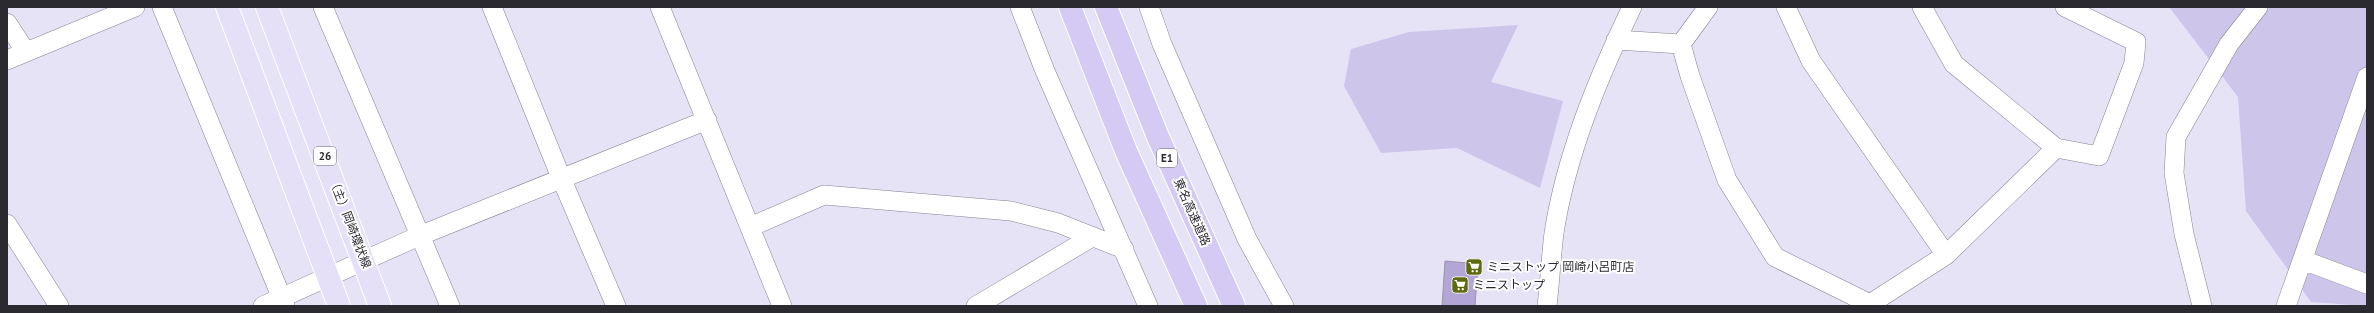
<svg xmlns="http://www.w3.org/2000/svg" width="2374" height="313" font-family="'PT Sans','Noto Sans JP',sans-serif">
	<rect width="100%" height="100%" fill="#e7e3f6"/>
	<!-- green -->
	<path fill="#cec5eb" d="M2169 7H2367V306L2311 302 2246 211 2238 97Z
		M1518 25 1491 82 1563 101 1540 188 1457 148 1381 153 1344 86 1351 49 1409 32Z"/>
	<!-- building -->
	<path fill="#b3a6d6" stroke="#9995a7" d="M1445 261 1478 264 1475 306H1442Z"/>
	<g fill="none" stroke-linecap="round" stroke-linejoin="round">
		<defs>
			<path id="minor" d="M162 7 285 306
				M323 7 450 306
				M492 7 562 180 616 306
				M660 7 782 306
				M1020 7 1045 71 1148 306
				M1149 7 1162 44 1247 239 1284 306
				M1786 7 1811 61 1946 255
				M1922 7 1954 64 2056 148 2099 156 2134 63 2136 42 2065 7
				M7 23 26 52
				M1616 40 1681 44
				M1681 44 1690 76 1727 180 1775 257 1870 304 1946 255 2056 148
				M1681 44 1708 7
				M7 60 135 7
				M7 224 59 306
				M750 227 824 195 1011 211 1058 223 1124 249
				M2303 260 2367 284
				M263 306 419 236 707 120
				M976 306 1092 237
				M1547 306C1550 282 1551 257 1554 233 1566 155 1598 78 1632 7
				M2202 306 2184 234 2174 173 2176 137 2229 44 2258 7
				M2286 306 2367 77"/>
			<path id="major" d="M227 7 339 306
				M267 7 380 306"/>
			<path id="highway" d="M1070 7 1126 151 1196 306
				M1106 7 1158 137 1234 306"/>
		</defs>
		<!-- minor casing -->
		<use href="#minor" stroke="#868193" stroke-width="20"/>
		<!-- major casing -->
		<use href="#major" stroke="#fff" stroke-width="24"/>
		<!-- highway casing -->
		<use href="#highway" stroke="#fff" stroke-width="24"/>
		<!-- minor -->
		<use href="#minor" stroke="#fff" stroke-width="19"/>
		<!-- major -->
		<use href="#major" stroke="#e5dff8" stroke-width="22"/>
		<!-- highway -->
		<use href="#highway" stroke="#d4caf3" stroke-width="22"/>
	</g>
	<!-- icons -->
	<defs>
		<symbol id="supermarket-square" viewBox="-11 -11 22 22"><rect x="-9" y="-9" width="18" height="18" rx="4" fill="#5f6a10" stroke="#fff"/><path d="M-6-5.5h2.5l.6 2H6L4.5 2H-2.5L-4.4-4H-6ZM-1.5 3.2a1.3 1.3 0 1 0 .1 0ZM3 3.2a1.3 1.3 0 1 0 .1 0Z" fill="#fff"/></symbol>
	</defs>
	<g fill-rule="evenodd">
		<use href="#supermarket-square" x="1464" y="257" width="20" height="20"/>
		<use href="#supermarket-square" x="1450" y="275" width="20" height="20"/>
	</g>
	<g text-anchor="middle" stroke-width="4" stroke-linejoin="round" paint-order="stroke">
		<!-- shield labels -->
		<g fill="#fff" stroke="#6b6a6f" stroke-width="1">
			<rect x="314" y="147" width="22" height="18" rx="3"/>
			<rect x="1157" y="149" width="20" height="18" rx="3"/>
		</g>
		<g font-size="11" font-weight="bold" fill="#2c2a31">
			<text x="325" y="160">26</text>
			<text x="1167" y="162">E1</text>
		</g>
		<!-- street labels -->
		<g font-size="12" fill="#2c2a31" stroke="#fff">
			<text transform="translate(1192 212) rotate(66)" y="4">東名高速道路</text>
			<text transform="translate(350 223) rotate(69)" y="4">（主）岡崎環状線</text>
		</g>
		<!-- poi labels -->
		<g font-size="12" fill="#2c2a31" stroke="#fff" text-anchor="start">
			<text x="1487" y="271">ミニストップ 岡崎小呂町店</text>
			<text x="1473" y="289">ミニストップ</text>
		</g>
	</g>
	<!-- border -->
	<rect width="2374" height="313" fill="none" stroke="#2c2a31" stroke-width="16"/>
</svg>
